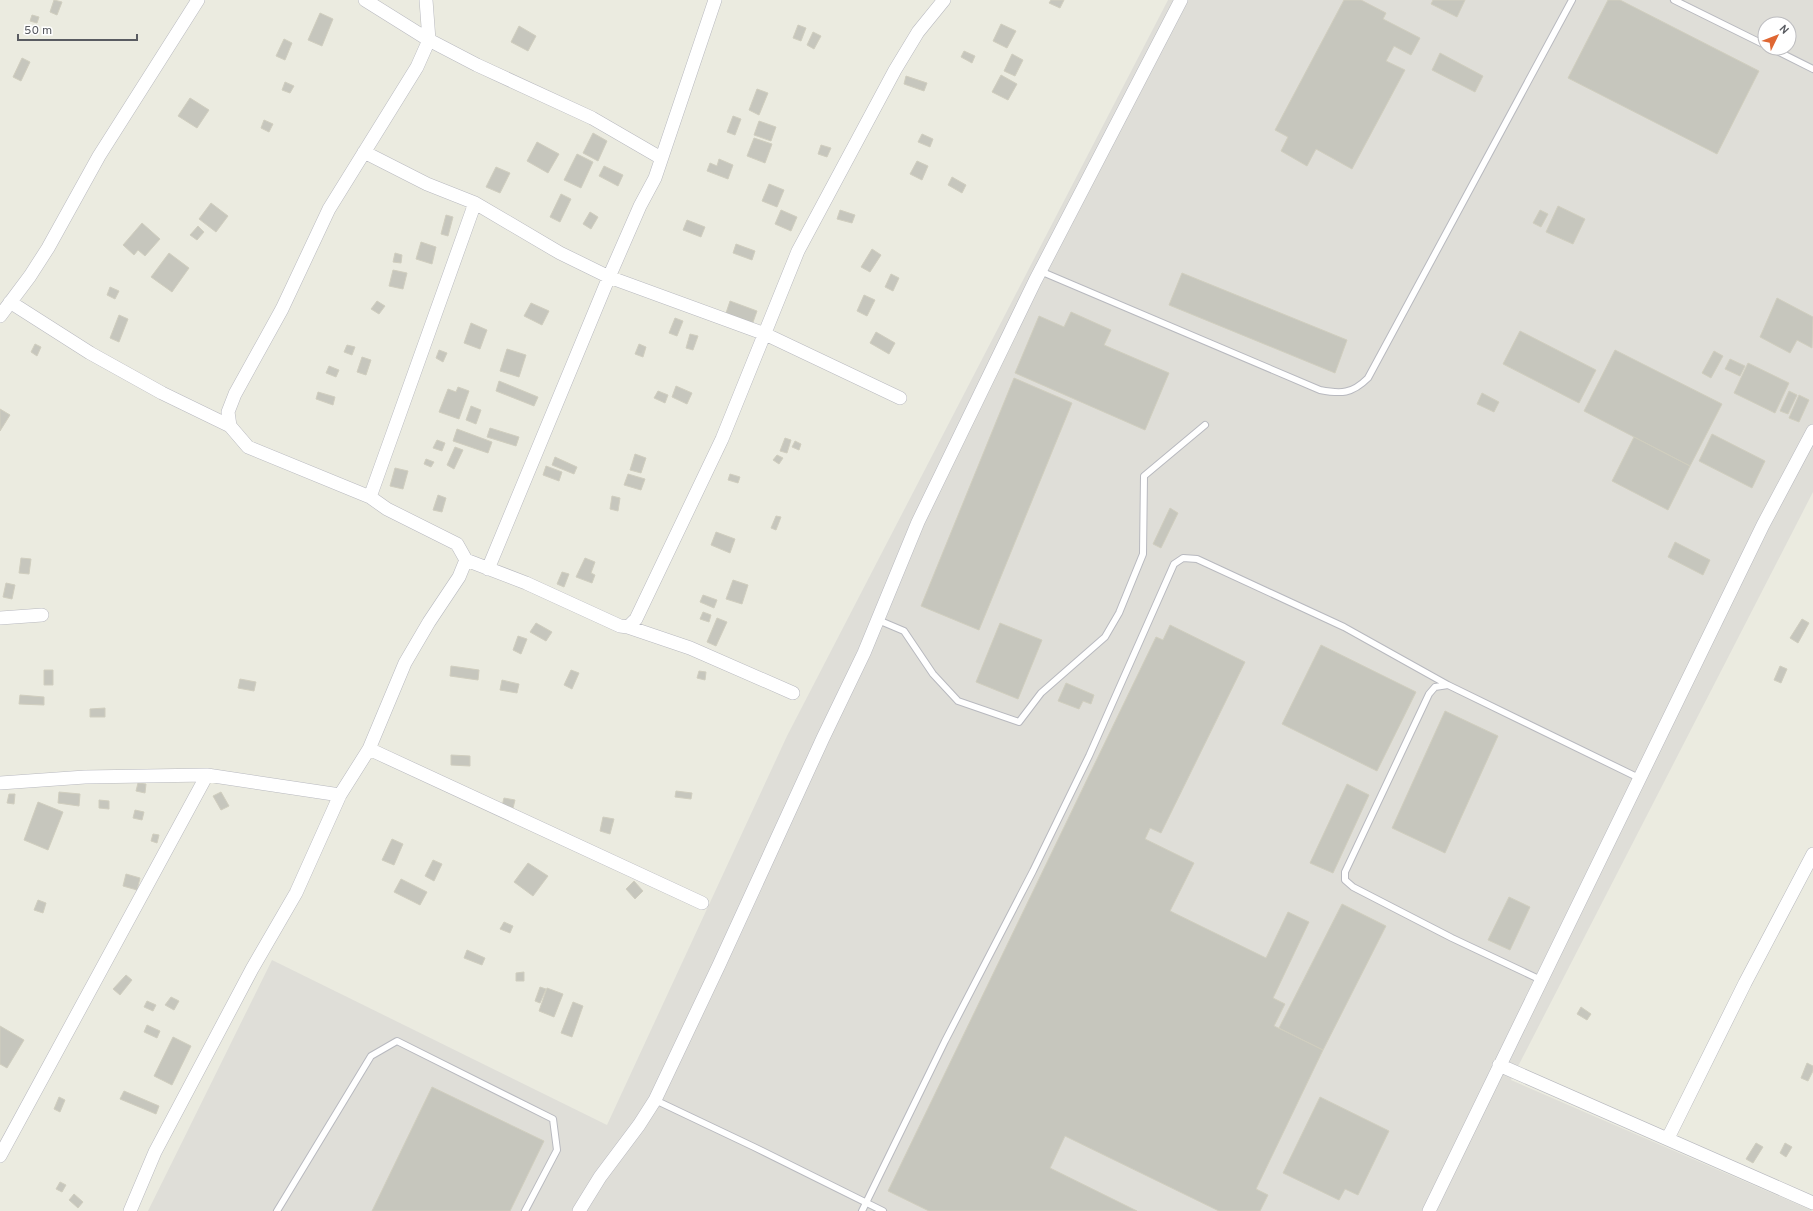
<svg xmlns="http://www.w3.org/2000/svg" width="1813" height="1211" font-family="Overpass,sans-serif">
	<rect width="100%" height="100%" fill="#ebebe0"/>
	<!-- industrial -->
	<path fill="#dfded8" fill-rule="evenodd" d="M1168 0H1813V492L1511 1080 1813 1211H148L272 960 607 1125 787 736ZM1765 24H1789V48H1765Z"/>
	<!-- building -->
	<path fill="#c6c6bd" stroke="#d0cebf" d="M54 0 62 2 57 15 50 12Z
		M1051 0H1064L1060 8 1049 3Z
		M1344 0H1361L1386 13 1383 19 1420 38 1411 55 1394 46 1386 61 1405 70 1352 169 1316 149 1307 166 1281 151 1288 137 1275 130Z
		M1433 0H1465L1457 17 1431 4Z
		M1608 0H1620L1759 71 1717 154 1568 78Z
		M320 13 333 19 322 46 308 40Z
		M32 15 39 17 37 23 30 21Z
		M1001 24 1016 31 1007 48 993 41Z
		M798 25 806 28 801 41 793 38Z
		M519 26 536 36 528 51 511 42Z
		M813 32 821 36 814 49 807 45Z
		M284 39 292 43 285 60 276 56Z
		M964 51 975 56 972 63 961 57Z
		M1440 53 1483 76 1475 92 1432 70Z
		M1012 54 1023 60 1015 76 1004 71Z
		M22 58 30 62 21 81 13 77Z
		M1001 75 1017 84 1008 100 992 92Z
		M906 76 927 83 924 91 904 84Z
		M285 82 294 86 290 93 282 90Z
		M757 89 768 93 759 115 749 110Z
		M190 98 209 110 197 128 178 116Z
		M733 116 741 119 735 135 727 132Z
		M264 120 273 124 269 132 261 128Z
		M759 121 776 127 771 141 754 135Z
		M593 133 607 141 598 161 583 153Z
		M922 134 933 139 930 147 918 142Z
		M754 138 772 144 765 163 747 156Z
		M537 142 559 154 548 173 527 161Z
		M821 145 831 148 827 157 818 154Z
		M577 154 593 162 581 188 564 180Z
		M719 159 733 165 728 179 707 171 710 163 717 166Z
		M917 161 928 166 922 180 910 174Z
		M604 166 623 175 618 186 599 176Z
		M496 167 510 173 500 193 486 187Z
		M952 177 966 185 962 193 948 185Z
		M769 184 784 190 777 207 762 201Z
		M561 194 571 199 560 222 550 217Z
		M211 203 228 216 216 232 199 219Z
		M1558 206 1585 219 1573 244 1546 232Z
		M781 210 797 217 791 231 775 224Z
		M840 210 855 215 852 223 837 219Z
		M1540 210 1548 214 1541 227 1533 223Z
		M590 212 598 217 591 229 583 224Z
		M446 215 453 217 448 236 441 234Z
		M687 220 705 227 701 237 683 230Z
		M142 223 160 239 145 256 138 250 134 255 123 245Z
		M198 226 204 232 197 240 190 235Z
		M421 242 436 247 432 264 416 259Z
		M736 244 755 251 752 260 733 253Z
		M872 249 881 255 870 272 861 267Z
		M169 253 189 268 172 292 151 277Z
		M395 253 402 255 401 263 393 262Z
		M393 270 407 273 403 289 389 286Z
		M1182 273 1347 340 1335 373 1169 305Z
		M891 274 899 278 893 291 885 287Z
		M110 287 119 291 115 299 107 295Z
		M864 295 875 300 867 316 857 311Z
		M1777 298 1813 317 1812 348 1797 340 1790 353 1760 337Z
		M377 301 385 306 379 314 371 309Z
		M730 301 757 311 752 325 725 316Z
		M531 303 549 311 542 325 524 316Z
		M1071 312 1111 330 1104 345 1169 373 1145 430 1015 373 1039 316 1064 327Z
		M119 315 128 319 119 342 110 338Z
		M675 318 683 321 677 336 669 333Z
		M471 323 487 330 480 349 464 343Z
		M1520 331 1596 370 1579 403 1503 364Z
		M876 332 895 343 889 354 870 343Z
		M690 334 698 336 693 350 686 348Z
		M35 344 41 347 37 356 31 352Z
		M639 344 646 347 643 357 635 354Z
		M347 345 355 347 352 355 344 352Z
		M507 349 526 355 519 377 500 371Z
		M439 350 447 353 443 362 436 358Z
		M1615 350 1722 404 1690 466 1584 411Z
		M1714 351 1723 356 1711 378 1702 373Z
		M362 357 371 360 366 375 357 372Z
		M1730 359 1745 366 1740 376 1725 369Z
		M1748 363 1789 383 1775 413 1734 393Z
		M329 366 339 370 336 377 326 373Z
		M1014 378 1072 403 979 630 921 606Z
		M499 381 538 397 534 406 496 391Z
		M676 386 692 393 687 404 672 397Z
		M458 387 469 391 459 419 439 412 448 389 456 392Z
		M658 391 668 395 665 403 654 398Z
		M1789 391 1797 395 1788 414 1780 411Z
		M318 392 335 397 333 405 316 399Z
		M1482 393 1499 402 1494 412 1477 404Z
		M1799 395 1809 400 1799 422 1789 418Z
		M471 406 481 410 476 424 466 420Z
		M0 409 10 415 0 431Z
		M490 428 519 437 516 446 487 437Z
		M457 429 492 442 488 453 453 441Z
		M1712 434 1765 461 1752 488 1699 461Z
		M1634 437 1690 466 1668 510 1612 481Z
		M785 438 791 440 787 453 780 451Z
		M437 440 445 443 442 451 433 448Z
		M795 441 801 444 799 450 792 447Z
		M455 447 463 450 454 469 447 465Z
		M635 454 646 458 641 473 630 470Z
		M777 455 783 458 779 464 773 460Z
		M555 457 577 467 574 474 552 465Z
		M426 459 434 462 431 467 424 464Z
		M546 466 562 472 559 481 543 475Z
		M395 468 408 471 403 489 390 486Z
		M628 474 645 479 641 490 624 485Z
		M730 474 740 477 738 483 728 480Z
		M438 495 446 498 442 512 433 510Z
		M612 496 620 498 618 511 610 509Z
		M1170 508 1178 513 1161 548 1153 544Z
		M776 516 781 517 776 530 771 528Z
		M716 532 735 539 730 553 711 545Z
		M1675 542 1710 560 1703 575 1668 557Z
		M21 558 31 559 29 574 19 573Z
		M585 558 595 562 591 573 595 575 592 583 576 577Z
		M562 572 569 574 564 587 557 584Z
		M733 580 748 585 742 604 726 599Z
		M6 583 15 585 12 599 3 597Z
		M703 595 717 600 714 608 700 602Z
		M703 612 711 615 709 622 700 619Z
		M717 618 727 622 716 646 707 642Z
		M1802 619 1809 623 1798 643 1790 638Z
		M536 623 552 632 546 641 530 632Z
		M1000 623 1042 640 1018 699 976 682Z
		M1170 625 1245 662 1161 833 1150 828 1145 839 1194 863 1170 911 1266 958 1288 912 1309 922 1273 998 1285 1004 1274 1026 1323 1050 1256 1189 1268 1195 1260 1211H1219L1065 1136 1050 1168 1137 1211H929L888 1191 1156 637 1163 640Z
		M518 636 527 639 521 654 513 650Z
		M1321 645 1416 692 1377 771 1282 724Z
		M451 666 479 670 478 680 450 676Z
		M1780 666 1787 669 1781 683 1774 680Z
		M44 670H53V685H44Z
		M571 670 579 673 572 689 564 685Z
		M699 671 706 672 705 680 697 678Z
		M240 679 256 682 254 691 238 688Z
		M502 680 519 684 517 693 500 690Z
		M1066 683 1094 695 1091 704 1083 701 1079 709 1058 701Z
		M20 695 44 697V705L19 704Z
		M105 708V717H90V709Z
		M1445 711 1498 736 1445 853 1392 828Z
		M451 755 470 756V766L451 765Z
		M138 783 146 784 145 793 136 791Z
		M1347 784 1369 795 1333 873 1310 863Z
		M676 791 692 793 691 799 675 797Z
		M59 792 80 794 79 806 58 803Z
		M221 792 229 806 221 810 213 796Z
		M9 794H15L14 804 7 803Z
		M504 798 515 800 513 808 502 806Z
		M99 800 109 801V809L99 808Z
		M38 802 63 812 48 850 24 840Z
		M135 810 144 812 142 820 133 818Z
		M603 817 614 819 610 834 600 831Z
		M153 834 159 835 157 843 151 841Z
		M392 839 403 844 394 865 382 860Z
		M433 860 442 864 434 881 425 876Z
		M528 863 548 876 533 896 514 882Z
		M126 874 140 878 137 890 123 886Z
		M401 879 427 892 420 905 394 892Z
		M634 881 643 891 635 899 626 889Z
		M1509 897 1530 907 1510 950 1488 940Z
		M38 900 46 903 43 913 34 910Z
		M1342 904 1386 926 1323 1050 1279 1028Z
		M504 922 513 926 510 933 500 929Z
		M467 950 485 958 482 965 464 958Z
		M524 972V981H516V973Z
		M126 975 132 980 120 995 113 989Z
		M540 987 546 989 540 1003 535 1001Z
		M547 988 563 994 554 1017 539 1011Z
		M171 997 179 1001 174 1010 165 1005Z
		M147 1001 156 1005 153 1011 144 1007Z
		M573 1002 583 1006 572 1037 561 1033Z
		M1581 1007 1591 1014 1587 1020 1577 1014Z
		M147 1025 160 1031 157 1038 144 1032Z
		M0 1026 24 1040 7 1068 0 1064Z
		M173 1037 191 1046 172 1085 154 1076Z
		M1807 1063 1813 1066V1071L1808 1081 1801 1078Z
		M432 1087 544 1141 510 1211H372Z
		M124 1091 159 1106 156 1114 120 1099Z
		M59 1097 65 1100 60 1112 54 1109Z
		M1320 1097 1389 1131 1358 1195 1345 1189 1339 1200 1283 1173Z
		M1756 1143 1763 1147 1753 1163 1746 1159Z
		M1785 1143 1792 1147 1786 1157 1780 1153Z
		M60 1182 66 1185 62 1192 56 1189Z
		M74 1194 83 1202 78 1208 69 1200Z"/>
	<g fill="none" stroke-linecap="round" stroke-linejoin="round">
		<defs>
			<path id="service" d="M1674 0 1765 45
				M1771 48 1813 69
				M1040 271 1320 390C1341 394 1352 394 1368 378L1572 0
				M878 620 904 631 933 674 958 701 1019 722 1041 693 1105 637 1119 613 1143 554 1144 476 1205 425
				M1541 980 1452 938 1353 887 1345 880V872L1429 694 1435 687 1448 685 1639 778
				M655 1100 754 1147 883 1211
				M277 1211 371 1056 397 1041 553 1119 557 1150 525 1211
				M862 1211 945 1041 1033 871 1089 756 1174 564 1183 558 1197 559 1344 627 1448 685"/>
			<path id="minor" d="M365 0 429 40 477 65 592 118 661 158
				M364 152 427 184 475 203 560 253 609 277 765 334 900 398
				M10 302 90 353 162 393 230 426
				M0 316 30 276 48 248 99 156 198 0
				M370 497 475 203
				M466 560 526 583 620 626 628 627 690 648 793 693
				M488 569 609 277 640 206 655 178 715 0
				M0 618 42 615
				M628 627 636 619 722 439 798 251 895 70 918 32 944 0
				M369 749 702 903
				M0 783 85 777 207 775 340 795
				M1499 1065 1813 1203
				M1668 1138 1745 983 1813 854
				M0 1156 207 775
				M130 1211 155 1152 252 969 296 893 340 795 369 749 405 663 429 622 459 577 466 560 457 544 387 509 370 497 248 447 230 426 228 412 235 394 282 309 329 209 417 67 429 40 426 0
				M579 1211 600 1177 639 1125 655 1100 719 965 823 738 864 653 918 522 1035 281 1181 0
				M1429 1211 1763 525 1813 431"/>
		</defs>
		<!-- service casing -->
		<use href="#service" stroke="#b8b9bf" stroke-width="8"/>
		<!-- minor casing -->
		<use href="#minor" stroke="#b8b9bf" stroke-width="14"/>
		<!-- service -->
		<use href="#service" stroke="#fff" stroke-width="6"/>
		<!-- minor -->
		<use href="#minor" stroke="#fff" stroke-width="13"/>
	</g>
	<!-- north arrow -->
	<g transform="translate(1777 36) rotate(47)"><circle r="19" fill="#ffffff" stroke="#bdbdc0"/>
	<path d="M0-3L7 15L0 10L-7 15Z" fill="#df6733"/>
	<text y="-6" font-size="11" font-weight="bold" text-anchor="middle" fill="#595b61">N</text>
	</g>
	<!-- scale -->
	<path d="M18 34v6h119v-6" fill="none" stroke="#595b61" stroke-width="2"/>
	<text x="24" y="34" font-size="12" fill="#595b61" stroke="#ffffff" stroke-width="3" paint-order="stroke">50 m</text>
</svg>
